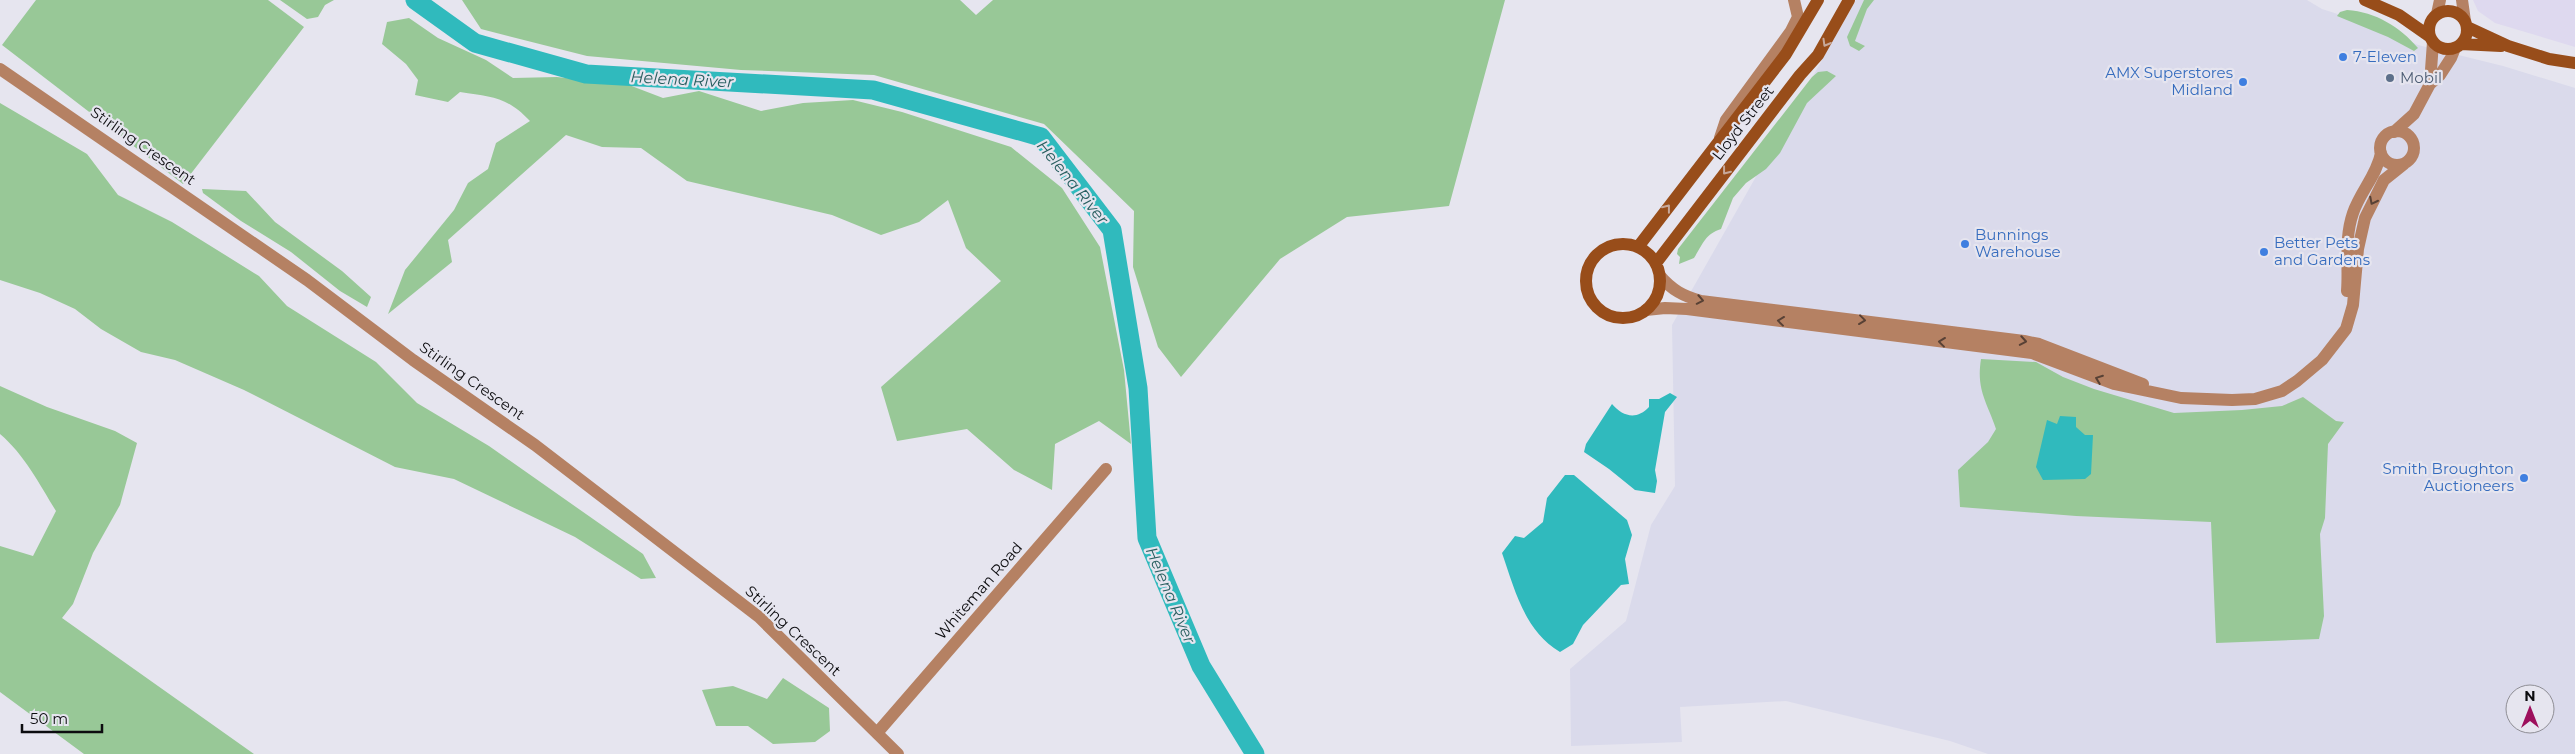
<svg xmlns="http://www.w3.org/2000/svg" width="2575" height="754" font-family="Montserrat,sans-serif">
	<rect width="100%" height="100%" fill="#e6e5ef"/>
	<!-- commercial -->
	<path fill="#ded9ef" d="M2473 0H2575V47L2495 23 2478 11Z"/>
	<!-- built -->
	<path fill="#dadaeb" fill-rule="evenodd" d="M1856 0H2307L2322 9 2384 29 2418 45 2503 66 2575 88V754H1988L1950 741 1786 701 1680 707 1682 742 1571 746 1570 669 1626 621 1651 525 1675 486 1672 325ZM2515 694H2545V724H2515Z"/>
	<!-- green -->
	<path fill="#98c897" d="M36 0H268L304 27 183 184 2 45Z
		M280 0H334L325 5 318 17 307 19Z
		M462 0H960L976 15 993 0H1505L1449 206 1347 217 1280 259 1181 377 1158 347 1133 267 1134 211 1044 124 874 75 741 70 587 56 481 29Z
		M1864 0H1874L1867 9 1855 41 1865 46 1859 51 1850 46 1847 37Z
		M2347 10C2376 12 2400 27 2418 48L2414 51 2388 37 2337 16 2340 12Z
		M409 18 438 38 486 60 513 78 557 77 629 85 663 98 699 91 761 111 803 103 853 100 902 112 1011 147 1062 188 1100 247 1124 370 1131 444 1099 421 1055 444 1052 490 1014 470 967 429 897 441 881 387 1001 281 966 248 948 200 919 222 881 235 832 215 687 181 641 148 602 147 566 135 448 240 452 262 388 314 405 270 454 210 468 183 488 169 496 143 530 121C506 96 492 97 460 92L448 102 415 95 418 80 406 64 382 44 387 22Z
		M1827 71 1836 76 1807 103 1780 153 1766 169 1746 183 1733 198 1721 229C1705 234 1703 244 1694 258L1679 264 1680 257 1677 254 1678 249 1812 77 1818 72Z
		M0 103 87 154 118 195 172 222 259 276 287 306 376 362 417 403 489 446 643 554 656 578 641 579 575 537 454 479 395 467 244 390 175 360 141 352 101 329 75 309 40 293 0 280Z
		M202 189 246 191 275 222 342 271 371 297 367 307 340 291 291 252 241 221 203 193Z
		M1981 359 2036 362 2063 377 2094 389 2174 413 2242 410 2282 406 2303 397 2336 421 2344 422 2328 444 2325 518 2320 534 2324 616 2319 639 2216 643 2211 522 2076 516 1960 507 1958 470 1988 442 1996 429C1987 402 1976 390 1981 359Z
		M0 386 47 407 115 431 137 443 120 505 93 553 73 604 62 618 254 754H84L0 692V546L33 556 56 511C40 485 24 454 0 434Z
		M783 678 829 708 830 731 815 742 773 744 748 726H716L702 690 733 686 767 699Z"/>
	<!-- water -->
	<path fill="#30babd" d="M1670 393 1677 397 1665 412 1655 470 1657 481 1655 493 1635 490 1609 469 1584 452 1586 444 1612 404C1623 417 1637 420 1649 407V399H1659Z
		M2060 416 2076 417V427L2085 435H2093L2091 474 2085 479 2043 480 2036 467 2047 420 2057 424Z
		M1565 475H1574L1627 520 1632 535 1625 559 1629 584 1621 585 1583 625 1573 644 1560 652C1524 630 1515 590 1502 553L1515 536 1524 538 1543 522 1547 498Z"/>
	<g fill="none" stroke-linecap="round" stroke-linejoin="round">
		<!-- river -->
		<path stroke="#30babd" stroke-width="19" d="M415 0 475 43 586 74 873 90 1041 137 1112 230 1138 388 1147 538 1201 666 1255 754"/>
		<!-- minor -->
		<path stroke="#b58163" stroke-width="12" d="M2462 0 2465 21
			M2437 14 2440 0
			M0 69 307 280 413 360 535 445 759 617 898 754
			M2430 84 2433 42
			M2380 148a17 17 0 1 1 34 0a17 17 0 1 1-34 0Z
			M2394 132 2414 114 2430 84 2440 75 2451 58 2455 48
			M1720 138 1726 120 1791 31 1798 17 1794 0
			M1660 276C1672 290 1683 296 1701 301L2024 341 2039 344 2143 384
			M2347 291C2349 265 2344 239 2353 213 2360 192 2377 175 2381 153
			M1646 310 1665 308 1687 309 2032 353 2114 384 2181 398 2232 400 2255 399 2282 391 2297 381 2322 360 2346 329 2353 305 2358 249 2365 218 2384 180 2404 164
			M877 733 1106 469"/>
		<!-- secondary -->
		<path stroke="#984d1a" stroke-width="12" d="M2365 0 2399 15 2429 36
			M2429 30a19 19 0 1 1 38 0a19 19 0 1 1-38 0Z
			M2467 27 2508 46 2549 59 2575 63
			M2461 44 2501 46
			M1586 281a37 37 0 1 1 74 0a37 37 0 1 1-74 0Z
			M1638 247 1786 54 1818 0
			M1656 263 1800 75 1818 55 1849 0"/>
	</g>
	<!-- one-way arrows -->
	<defs><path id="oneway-chevron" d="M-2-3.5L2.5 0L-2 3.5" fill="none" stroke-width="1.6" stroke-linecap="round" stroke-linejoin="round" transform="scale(1.25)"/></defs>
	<g stroke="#c7a89a">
		<use href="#oneway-chevron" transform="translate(1826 43) rotate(120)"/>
		<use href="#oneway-chevron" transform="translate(1726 171) rotate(128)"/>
		<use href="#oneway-chevron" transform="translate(1667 208) rotate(-52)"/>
	</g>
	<g stroke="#584135">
		<use href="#oneway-chevron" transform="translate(2373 201) rotate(117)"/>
		<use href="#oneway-chevron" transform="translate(1700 300) rotate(11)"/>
		<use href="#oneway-chevron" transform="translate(1862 320) rotate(7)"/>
		<use href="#oneway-chevron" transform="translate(1781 321) rotate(-173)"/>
		<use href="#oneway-chevron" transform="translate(2023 341) rotate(10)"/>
		<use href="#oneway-chevron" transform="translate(1942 342) rotate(-173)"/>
		<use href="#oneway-chevron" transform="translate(2099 379) rotate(-159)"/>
	</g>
	<!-- markers -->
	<g fill="#3f7fe0" stroke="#e6e5ef" stroke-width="2">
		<circle cx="2343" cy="57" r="5"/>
		<circle cx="2243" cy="82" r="5"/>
		<circle cx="1965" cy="244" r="5"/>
		<circle cx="2264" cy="252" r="5"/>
		<circle cx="2524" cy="478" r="5"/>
	</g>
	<circle fill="#5c6f8a" stroke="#e6e5ef" stroke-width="2" cx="2390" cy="78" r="5"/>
	<g text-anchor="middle" stroke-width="4.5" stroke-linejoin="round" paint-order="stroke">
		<!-- shop labels -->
		<g font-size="15" fill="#366cbe" stroke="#e6e5ef" text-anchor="start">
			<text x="2353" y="62">7-Eleven</text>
			<text x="2233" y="78" text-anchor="end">AMX Superstores<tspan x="2233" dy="17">Midland</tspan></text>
			<text x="1975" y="240">Bunnings<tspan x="1975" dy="17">Warehouse</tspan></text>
			<text x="2274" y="248">Better Pets<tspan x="2274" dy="17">and Gardens</tspan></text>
			<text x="2514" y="474" text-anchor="end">Smith Broughton<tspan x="2514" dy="17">Auctioneers</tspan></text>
		</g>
		<!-- service labels -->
		<g font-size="15" fill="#4e5e75" stroke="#e6e5ef" text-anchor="start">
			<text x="2400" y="83">Mobil</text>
		</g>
		<!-- street labels -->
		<g font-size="15" fill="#0c0c0f" stroke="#e6e5ef">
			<text transform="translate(1743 123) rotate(-52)" y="5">Lloyd Street</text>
			<text transform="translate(143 146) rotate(35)" y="5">Stirling Crescent</text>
			<text transform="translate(472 381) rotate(35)" y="5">Stirling Crescent</text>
			<text transform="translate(979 591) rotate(-49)" y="5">Whiteman Road</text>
			<text transform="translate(793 631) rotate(43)" y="5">Stirling Crescent</text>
		</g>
		<!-- water labels -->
		<g font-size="16" font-style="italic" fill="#295f60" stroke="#e6e5ef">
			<text transform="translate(682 79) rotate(3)" y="6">Helena River</text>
			<text transform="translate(1073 182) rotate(51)" y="6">Helena River</text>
			<text transform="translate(1171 595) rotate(67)" y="6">Helena River</text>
		</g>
	</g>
	<!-- north arrow -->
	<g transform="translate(2530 709)"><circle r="24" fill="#e6e5ef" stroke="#8f8e95"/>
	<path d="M0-4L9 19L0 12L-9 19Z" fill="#9d0f5c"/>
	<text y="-8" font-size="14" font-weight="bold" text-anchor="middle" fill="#0c0c0f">N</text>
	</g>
	<!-- scale -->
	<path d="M22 724v8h80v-8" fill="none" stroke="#0c0c0f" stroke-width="2.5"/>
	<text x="30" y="724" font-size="15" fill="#0c0c0f" stroke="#e6e5ef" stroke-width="4" paint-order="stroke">50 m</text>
</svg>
